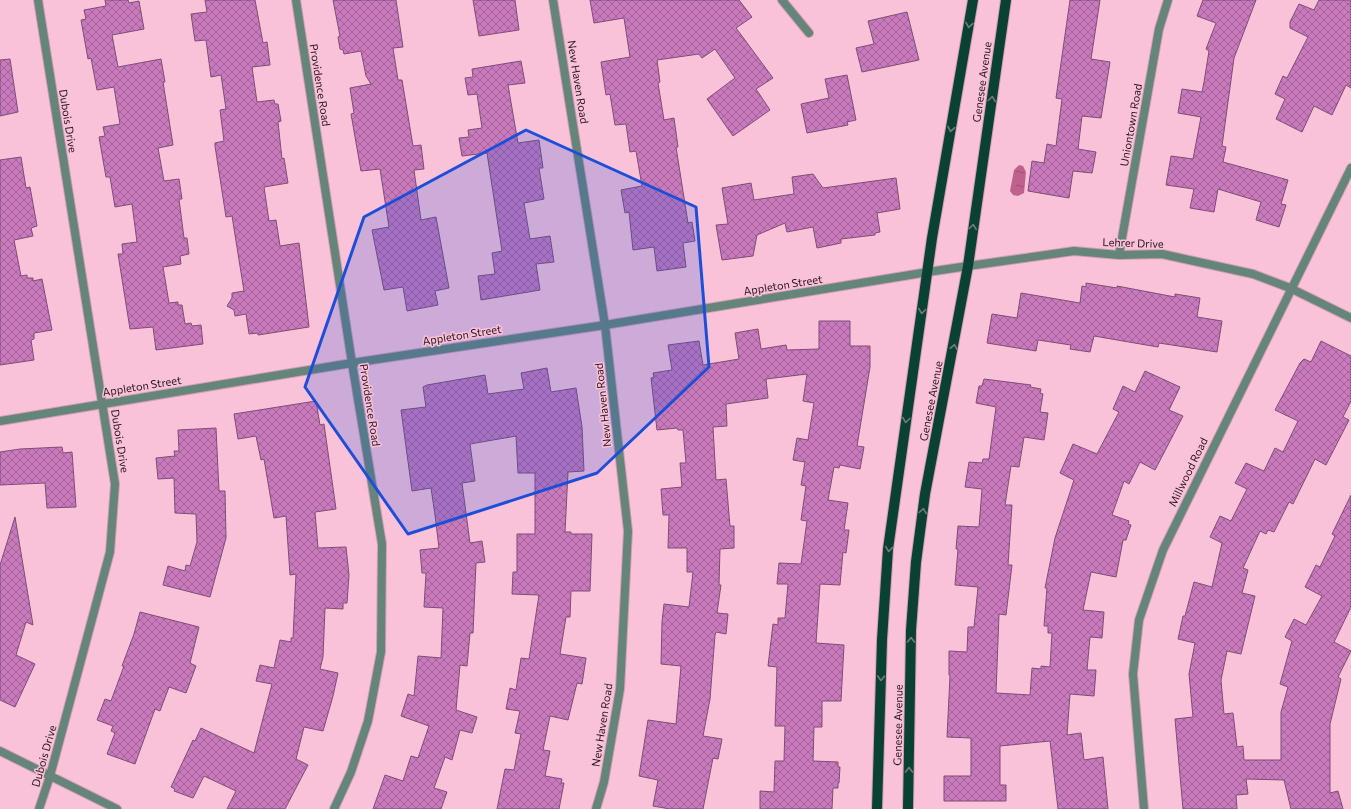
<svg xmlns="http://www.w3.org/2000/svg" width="1351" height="809" font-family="Commissioner,sans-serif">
	<defs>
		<pattern id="water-ripples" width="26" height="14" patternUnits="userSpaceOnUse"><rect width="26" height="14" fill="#bf618d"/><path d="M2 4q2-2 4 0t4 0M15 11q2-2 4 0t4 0" fill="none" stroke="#9c4f73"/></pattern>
		<pattern id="building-cross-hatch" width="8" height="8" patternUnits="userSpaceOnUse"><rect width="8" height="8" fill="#c87abd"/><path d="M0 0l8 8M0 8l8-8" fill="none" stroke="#a36399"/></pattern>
	</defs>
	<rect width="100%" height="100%" fill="#f9c2d9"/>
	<!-- water -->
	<path fill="url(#water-ripples)" d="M1019 165 1023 166 1026 172 1024 193 1018 196 1013 195 1010 191 1014 170Z"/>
	<!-- building -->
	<path fill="url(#building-cross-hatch)" stroke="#7d4d76" d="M105 0H128L129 3 139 1 144 29 112 35 118 67 161 59 165 82H163L173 145 158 148 164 181 179 179 182 199H179L184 238H187L189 254 180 256 181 264 163 267 169 303 178 302V305H182L185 324 191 323 192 326 201 325 203 344 156 350 153 327 130 329 118 254H123L122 244 137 242 132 204 115 207 110 177H106L99 137 105 136 103 127 120 124 114 87 97 90 91 58 88 59 81 20 86 19 84 10 106 6Z
		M205 0H255L263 43 267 42 270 65 252 67 257 102 274 100 275 104H278L281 121 278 122 282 159 284 158 288 183 264 187 269 221 276 220 280 246 299 243 309 327 258 335V333L249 334 246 314 235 316 234 310 227 306 232 298V293L244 291 232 216 226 217 215 146V143L224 141 220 110 226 109 221 75 211 77 206 40 195 41 191 14 207 12Z
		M333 0H396L403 47 393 48 398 80H402L413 146 421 145 424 169 414 170 421 220 436 217 449 288 435 291 438 305 407 311 403 287 384 290 372 230 389 227 380 169 361 171 351 114 354 113 350 88 371 84 366 76 361 51 344 54 343 50 340 49 338 37 340 36Z
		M473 0H515L519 30 479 36Z
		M590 0H739L752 17 736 28 773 78 756 89 770 110 733 136 707 99 735 78 715 49 702 58 699 54 657 60 660 82 658 83 664 120 674 118 678 147H676L688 223 692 222 695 241 683 243 686 267 657 271 654 247 633 250 629 212 625 213 621 190 642 186 636 151 630 152 626 124 615 125 610 94 606 95 601 62 630 57 624 18 594 23Z
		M1070 0H1100L1091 59 1110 62 1101 118 1082 116 1078 149 1096 152 1092 173 1073 171 1069 198 1028 191 1032 161 1044 163 1047 144 1056 146 1062 99 1056 98Z
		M1203 0H1256L1234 58 1222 146 1226 147 1223 162 1288 180 1281 204 1286 205 1279 227 1256 220 1261 202 1218 189 1214 212 1190 208 1194 189 1166 185 1171 156 1193 159 1201 117 1178 113 1182 89 1202 92 1204 82 1209 51 1206 49 1216 23 1197 16Z
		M1319 0H1351V88L1346 85 1332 115 1314 106 1302 132 1276 119 1285 99 1275 94 1283 76 1287 78 1308 37 1290 28V22L1299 4 1314 10Z
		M907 12 919 60 862 72 856 48 874 44 868 21Z
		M10 59 18 112 0 116V60Z
		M521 61 525 83 508 85 518 143 539 140 543 168H539L544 199 524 203 530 239 550 236 554 262 536 264 540 290 481 300 478 276 495 274 492 253 502 251 487 153 462 156 459 138 469 137 468 130 482 128 477 94 468 95 465 78 473 77 472 69Z
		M847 75 856 120 847 122 848 125 807 133 801 104 829 98 825 79Z
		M21 157 26 188 30 187 37 226 31 228 33 236 14 240 21 276 27 275V278H33V281L42 279 52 330 34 333V339L31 340 34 360 0 365V160Z
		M813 174 823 188 896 178 900 209 877 213 880 232 875 233V235L841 239V243L817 248 813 227 787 232 785 223 757 235 753 256 722 260 716 225 728 224 722 188 751 183 754 200 794 194 792 177Z
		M1086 283 1117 288V286L1175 297V294L1200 298 1197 317 1222 321 1217 352 1159 343 1158 347 1094 336 1090 352 1070 349 1071 345 1038 340 1036 351 987 343 992 314 1017 318 1021 293 1080 303 1082 286 1086 287Z
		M819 321H850V346H870V367L857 446 864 447 860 469 840 465 839 468 834 467 828 500 848 503 844 530H849L846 553 843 552 840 585 820 584 816 643 844 645 841 701H822V727H814L813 761 838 762V767H840L839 783H838V788H833L832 809H760V791L774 792 775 761H784L785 726H775L777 667 768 666 773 624 778 625V618H785L788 584H777L779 563 801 564 807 521 801 520 806 486 801 485 805 462 793 460 797 438 808 440 814 403 803 401 807 374 766 379 768 398 726 404 727 426 713 427 716 480 726 479 730 526H734V548L720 549 719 585H721L717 613 728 614 726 634 716 632 715 635 710 699 703 736 722 739 718 759 713 758 703 809H670L653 806 658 780 639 776 648 720 676 724 681 666 661 664 662 622 664 604 689 607 693 572H687V548H668L669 515H663L661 489 682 487 680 463H686L683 430H678L677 428 657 430 651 378 654 377 653 373 672 370 668 345 699 341 703 365 739 359 735 333 758 329 761 349 786 345 787 350 819 349Z
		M1321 341 1351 356V401L1343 417 1349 420 1326 465 1315 459 1293 504 1289 502 1274 532 1268 530 1266 534 1260 531 1243 568 1248 570 1242 593 1255 596 1241 654 1227 651 1221 680 1224 714 1233 713 1237 747 1243 746 1244 760H1281V712L1288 687 1280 684 1292 641 1285 637 1294 619 1306 625 1322 596 1305 587 1316 565 1320 567 1335 536 1332 534 1351 495V607L1334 642 1351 651 1338 677 1341 679 1330 724V793L1338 791 1343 809H1291L1284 780 1246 779 1248 794 1236 795 1237 809H1183L1175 719 1193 717 1189 674 1195 643 1178 639 1183 616H1185L1194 582 1212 587 1222 543 1210 537 1220 516 1231 521 1247 489 1235 483 1246 463 1264 471 1275 448 1283 452 1298 421 1275 410 1300 363 1304 359 1311 362Z
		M547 368 551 392 576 388 582 427 584 471 568 472 565 532H571V534H592L590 591H571L570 617H566L560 654 586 658 582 684 577 683 568 720 550 716 543 750 550 751 545 776 562 779 561 783H564L559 809H497L505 769 514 770 521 734 515 733 520 711 506 709 510 688 516 690 521 658 529 659 539 595 512 594 513 572H517V534H535V473H518L516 436 470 444 475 481 462 483 470 543 482 541 485 562 476 563 473 633H470L467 666 460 665 456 710 477 717 472 733 460 730 452 760 445 757 434 788 447 792 441 809H373L385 775 403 781 411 756 418 758 429 726 401 716 408 694 414 696 418 656 441 658 443 608 424 607 426 573H422L420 550 439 548 435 515 431 488 412 491 401 410 426 407 423 387 427 385 485 375 488 394 524 389 521 373Z
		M1145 371 1180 387 1169 410 1183 416 1155 470 1140 462 1129 484 1124 481 1112 515 1129 521 1128 524 1131 525 1126 540H1123L1116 577 1091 572 1083 610 1104 612 1102 638 1090 637 1087 670H1096L1094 696 1070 694 1067 735 1081 733 1084 760 1103 757 1108 809H1058L1050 741 1000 746V785H1006V801H944V776H971V738L947 737 950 676 949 675V651L967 652 968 627H974L978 587 955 585 958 549H956L958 526 979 527 982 489 965 487 969 462 982 463 983 459H989L996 407 976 403 979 386H982L984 379 1031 385 1030 387 1041 389 1040 393 1043 394 1040 412 1048 413 1044 440 1024 437 1019 467 1011 466 1005 505H1012L1008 565H1012L1006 615 999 614 996 693 1030 695 1032 668 1041 669V666L1050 667 1052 633H1048V626H1044L1047 588H1045L1055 538 1074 480 1060 473 1073 444 1097 454 1119 412 1113 409 1123 386 1135 392Z
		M316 401 320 425 324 424 336 509 315 512 318 548 346 547 349 575 347 603H343V609L325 608 323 657 320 669 338 673 333 696 323 731 304 727 296 759 308 765 285 809H227L236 791 204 776 193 798 174 791 175 789 171 787 193 740 195 741 201 728 254 753 272 684 256 681 260 665 274 668 280 640 291 642V638H293L296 574 290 575 286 516 274 518 264 459 261 460 256 436 238 439 234 414Z
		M216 428 219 491H225L226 538 210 597 163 585 168 566 185 571 186 565 190 566 197 542 196 514 175 513 174 478 158 479 156 458 175 456 174 451H179L178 430Z
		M62 447 63 453 72 452 76 507 47 508 45 483 0 485V452L20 449Z
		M15 517 33 625 26 622 16 655 35 664 15 707 0 700V565Z
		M140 612 199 627 190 663 196 666 186 693 169 687 160 711 155 709 135 764 107 754 115 733 111 731 113 726 97 720 105 699 111 701 124 666H122L134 634Z"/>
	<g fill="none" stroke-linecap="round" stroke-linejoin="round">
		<defs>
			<path id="minor" d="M38 0 115 484 110 552 50 776 39 809
				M296 0 352 363 382 544 381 652 368 721 351 772 334 809
				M553 0 605 325 628 531 620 689 604 782 596 809
				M782 0 809 33
				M1119 255 1159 29 1168 0
				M928 272 968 266
				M0 751 117 809
				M1144 809 1133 674 1139 620 1163 550 1351 168"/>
			<path id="tertiary" d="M968 266 1074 251 1119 255 1162 254 1253 274 1290 288 1351 318
				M0 421 352 363 605 325 928 272"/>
			<path id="primary" d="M877 809 882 640 888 549 932 238 973 0
				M908 809 911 630 916 562 925 494 968 266 1006 0"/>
		</defs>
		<!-- minor casing -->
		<use href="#minor" stroke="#d09fb4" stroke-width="10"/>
		<!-- tertiary casing -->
		<use href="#tertiary" stroke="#d09fb4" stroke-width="10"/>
		<!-- primary casing -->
		<use href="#primary" stroke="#d09fb4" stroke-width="12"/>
		<!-- minor -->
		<use href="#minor" stroke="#65847a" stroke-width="8"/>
		<!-- tertiary -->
		<use href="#tertiary" stroke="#65847a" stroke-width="8"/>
		<!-- primary -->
		<use href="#primary" stroke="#0b4134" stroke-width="10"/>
	</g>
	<!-- one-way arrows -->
	<defs><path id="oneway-chevron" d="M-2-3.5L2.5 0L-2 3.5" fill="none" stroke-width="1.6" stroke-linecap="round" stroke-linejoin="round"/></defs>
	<g stroke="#767b7e">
		<use href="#oneway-chevron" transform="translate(969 25) rotate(100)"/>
		<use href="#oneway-chevron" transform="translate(992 99) rotate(-82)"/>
		<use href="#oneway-chevron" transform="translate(951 129) rotate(100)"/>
		<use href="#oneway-chevron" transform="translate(973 227) rotate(-82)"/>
		<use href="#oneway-chevron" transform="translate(922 311) rotate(98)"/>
		<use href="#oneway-chevron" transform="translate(954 347) rotate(-79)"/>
		<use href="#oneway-chevron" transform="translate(906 420) rotate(98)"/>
		<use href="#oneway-chevron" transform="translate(923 511) rotate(-82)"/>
		<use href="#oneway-chevron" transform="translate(889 549) rotate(96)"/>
		<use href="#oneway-chevron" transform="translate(911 640) rotate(-89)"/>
		<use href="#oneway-chevron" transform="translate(881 678) rotate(92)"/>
		<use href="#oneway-chevron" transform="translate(909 770) rotate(-89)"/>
	</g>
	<!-- marked area -->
	<path fill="#1d4ed8" fill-opacity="0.2" stroke="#1d4ed8" stroke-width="3" stroke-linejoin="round" d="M526 130 696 207 709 367 597 473 408 534 305 387 364 217Z"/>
	<g text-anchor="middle" stroke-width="3" stroke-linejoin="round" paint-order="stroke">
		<!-- street labels -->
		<g font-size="11" fill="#2d141f" stroke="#f9c2d9">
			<text transform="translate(578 82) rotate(81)" y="4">New Haven Road</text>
			<text transform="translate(982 82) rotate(-82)" y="4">Genesee Avenue</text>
			<text transform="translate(320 85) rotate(81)" y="4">Providence Road</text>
			<text transform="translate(68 121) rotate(81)" y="4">Dubois Drive</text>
			<text transform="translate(1131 125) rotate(-80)" y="4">Uniontown Road</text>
			<text transform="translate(1133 243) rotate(2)" y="4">Lehrer Drive</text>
			<text transform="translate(783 285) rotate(-9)" y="4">Appleton Street</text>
			<text transform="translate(462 335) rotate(-9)" y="4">Appleton Street</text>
			<text transform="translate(142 386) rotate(-9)" y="4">Appleton Street</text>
			<text transform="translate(931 401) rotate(-79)" y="4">Genesee Avenue</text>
			<text transform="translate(370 405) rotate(81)" y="4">Providence Road</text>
			<text transform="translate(603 405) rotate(-96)" y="4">New Haven Road</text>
			<text transform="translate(120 441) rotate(81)" y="4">Dubois Drive</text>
			<text transform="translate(1188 472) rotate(-64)" y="4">Millwood Road</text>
			<text transform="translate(602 725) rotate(-81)" y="4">New Haven Road</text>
			<text transform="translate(898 725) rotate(-89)" y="4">Genesee Avenue</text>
			<text transform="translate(44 756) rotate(-74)" y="4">Dubois Drive</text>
		</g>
	</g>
</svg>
